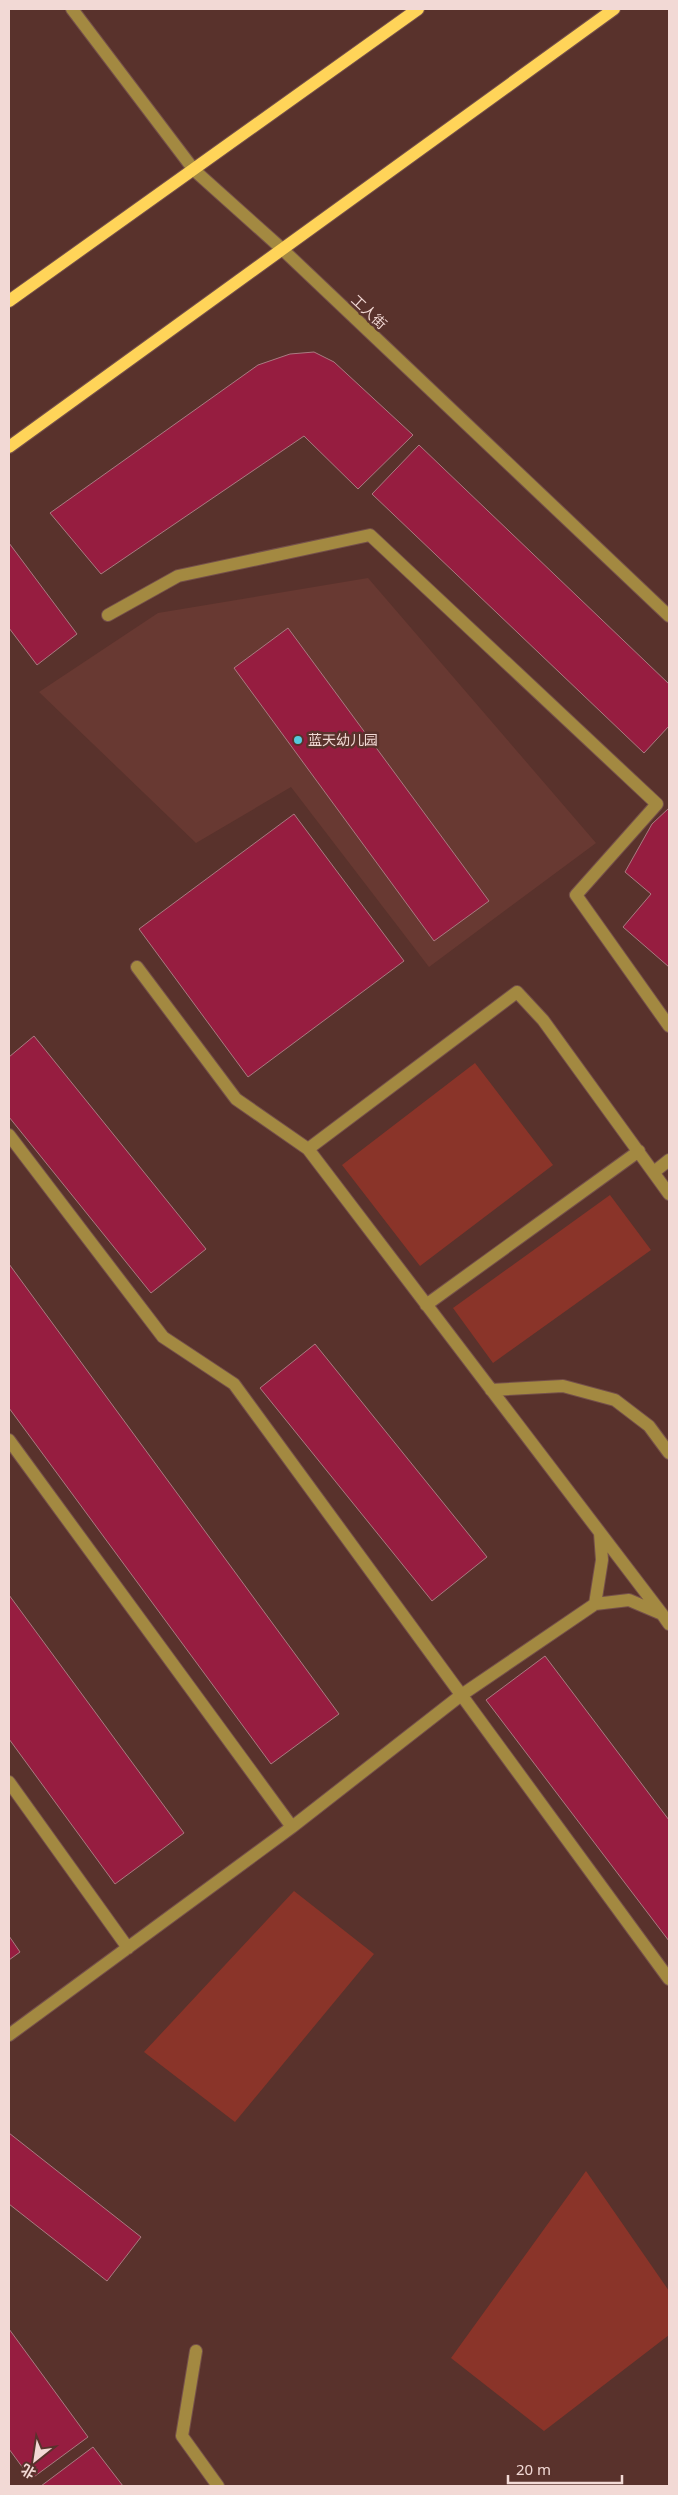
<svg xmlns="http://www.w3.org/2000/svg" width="678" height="2495" font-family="'Noto Sans','Noto Sans SC',sans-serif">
	<rect width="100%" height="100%" fill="#59322c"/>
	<!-- built -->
	<path fill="#683932" d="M368 578 596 843 429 967 291 787 196 843 39 692 158 613Z"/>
	<!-- green -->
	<path fill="#8a3429" d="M475 1063 553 1165 420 1266 342 1165Z
		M610 1195 651 1250 493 1363 453 1308Z
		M294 1891 374 1954 235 2122 144 2052Z
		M586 2171 669 2291V2335L544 2431 451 2358Z"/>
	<!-- building -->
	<path fill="#961d40" stroke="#a97b81" d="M314 352 334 362 413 435 358 489 304 436 101 574 50 513 258 365 290 354Z
		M419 445 669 684V726L644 753 372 494Z
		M9 543 77 634 37 665 9 628Z
		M288 628 489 901 434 941 234 668Z
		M669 808V967L623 927 651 894 625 872 652 824Z
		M294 814 404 961 248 1077 139 929Z
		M34 1036 206 1249 151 1293 9 1117V1057Z
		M9 1264 339 1714 271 1764 9 1408Z
		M315 1344 487 1557 432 1601 260 1388Z
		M9 1595 184 1833 115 1884 9 1739Z
		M545 1656 669 1820V1941L486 1700Z
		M9 1936 20 1952 9 1960Z
		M9 2133 141 2237 107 2281 9 2204Z
		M9 2329 88 2437 31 2479 9 2449Z
		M93 2447 123 2486H41Z"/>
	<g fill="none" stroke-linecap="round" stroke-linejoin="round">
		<defs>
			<path id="minor" d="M72 9 194 170 281 248 669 616
				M108 615 178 576 370 535 657 804 576 895 669 1026
				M137 967 236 1099 308 1149 662 1614
				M9 1135 163 1337 234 1384 669 1979
				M308 1149 517 992 543 1020 669 1194
				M654 1172 669 1160
				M426 1305 639 1151
				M491 1390 563 1386 615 1400 649 1426 669 1453
				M9 1440 292 1827
				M595 1604 602 1560 600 1533
				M9 1782 128 1948
				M9 2035 292 1827 460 1696 595 1604 629 1600 662 1614 669 1624
				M196 2351 182 2436 218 2486"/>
			<path id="major" d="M9 301 418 9
				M9 447 614 9"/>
		</defs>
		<!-- minor casing -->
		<use href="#minor" stroke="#75504a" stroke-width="14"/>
		<!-- major casing -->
		<use href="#major" stroke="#75504a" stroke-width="14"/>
		<!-- minor -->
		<use href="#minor" stroke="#a38941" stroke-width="12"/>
		<!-- major -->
		<use href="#major" stroke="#ffd459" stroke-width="12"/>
	</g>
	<!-- markers -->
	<circle fill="#54cadd" stroke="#59322c" stroke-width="2" cx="298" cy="740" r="5"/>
	<g text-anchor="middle" stroke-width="5" stroke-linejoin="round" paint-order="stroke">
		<!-- street labels -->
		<g font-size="14" fill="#f2d9d5" stroke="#59322c">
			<text transform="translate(369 312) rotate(43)" y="5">工人街</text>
		</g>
		<!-- poi labels -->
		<g font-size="14" fill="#f2d9d5" stroke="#59322c" text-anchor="start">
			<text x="308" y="745">蓝天幼儿园</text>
		</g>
	</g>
	<!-- border -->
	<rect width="678" height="2495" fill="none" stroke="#f2d9d5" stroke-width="20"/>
	<!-- north arrow -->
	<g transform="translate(35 2460) rotate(210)" stroke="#59322c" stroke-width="4" paint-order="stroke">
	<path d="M0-4L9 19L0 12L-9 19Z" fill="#f2d9d5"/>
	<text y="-8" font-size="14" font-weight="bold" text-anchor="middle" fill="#f2d9d5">北</text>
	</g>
	<!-- scale -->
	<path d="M508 2475v8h114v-8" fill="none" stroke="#f2d9d5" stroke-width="2.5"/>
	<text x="516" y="2475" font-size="15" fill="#f2d9d5" stroke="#59322c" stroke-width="4" paint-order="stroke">20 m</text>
</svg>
